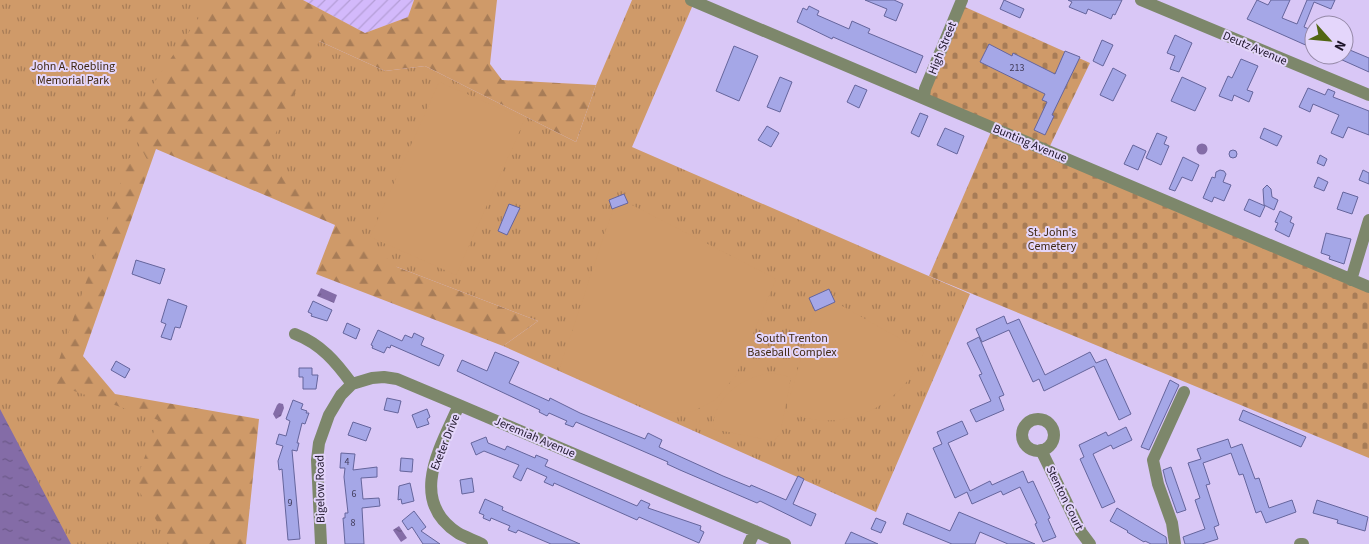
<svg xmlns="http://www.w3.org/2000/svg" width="1369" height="544" font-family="'Source Sans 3',sans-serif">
	<defs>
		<pattern id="industrial-furrows" width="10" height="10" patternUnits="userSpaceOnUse" patternTransform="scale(1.25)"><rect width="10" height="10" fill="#d3b9fb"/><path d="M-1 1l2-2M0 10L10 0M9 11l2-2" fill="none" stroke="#b59ed7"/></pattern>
		<pattern id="forest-firs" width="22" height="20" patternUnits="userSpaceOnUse" patternTransform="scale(1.25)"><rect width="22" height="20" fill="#cf9a69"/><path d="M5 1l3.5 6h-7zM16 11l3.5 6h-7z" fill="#a77c57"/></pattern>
		<pattern id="cemetery-stones" width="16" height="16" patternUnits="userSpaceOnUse" patternTransform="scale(1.25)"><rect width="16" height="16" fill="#cf9a69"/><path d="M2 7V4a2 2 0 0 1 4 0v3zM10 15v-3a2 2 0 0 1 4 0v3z" fill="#a77c57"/></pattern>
		<pattern id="park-tufts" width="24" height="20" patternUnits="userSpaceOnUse" patternTransform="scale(1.25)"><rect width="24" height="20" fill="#cf9a69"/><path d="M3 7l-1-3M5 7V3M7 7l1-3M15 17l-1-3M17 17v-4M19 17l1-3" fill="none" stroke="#a77c57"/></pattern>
		<pattern id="water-ripples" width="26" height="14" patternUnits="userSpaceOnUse" patternTransform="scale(1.25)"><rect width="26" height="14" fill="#846ca7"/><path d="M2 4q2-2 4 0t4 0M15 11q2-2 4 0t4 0" fill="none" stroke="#6b5888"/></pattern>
	</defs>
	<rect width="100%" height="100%" fill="#d9c7f6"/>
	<!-- industrial -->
	<path fill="url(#industrial-furrows)" d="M303 0H414L408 17 365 33Z"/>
	<!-- forest -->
	<path fill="url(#forest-firs)" d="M0 0H303L365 33 408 17 414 0H497L490 64 502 80 596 85 576 142 425 66 385 71 319 41 397 267 538 321 503 346 316 274 335 225 156 149 83 356 115 394 259 419 246 544H71Z"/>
	<!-- cemetery -->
	<path fill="url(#cemetery-stones)" d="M956 3 1090 63 1049 148 1369 285V458L929 276 994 125 918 92Z"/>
	<!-- park -->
	<path fill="url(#park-tufts)" d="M0 0H211L127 122 150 165 129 158 51 383 158 420 135 484 170 544H0Z
		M632 0H695L632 147 970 294 876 512 503 346 538 321 397 267 265 156 319 41 385 71 425 66 576 142 596 85Z"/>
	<!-- pitch -->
	<path fill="#cf9a69" d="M439 82 525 119 456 275 370 237Z
		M628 203 776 279 736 375 723 391 715 400 706 405 693 411 678 413 653 411 559 370 614 206Z
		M835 302 924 352C903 407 841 437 786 411L814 312Z
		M772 373 791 377 780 435 773 441 713 429C713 397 743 376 772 373Z"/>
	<!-- water -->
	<path fill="url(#water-ripples)" d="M1196.5 149a5.5 5.5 0 1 1 11 0a5.5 5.5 0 1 1-11 0Z
		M321 288 337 295 334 303 317 296Z
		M279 403 283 404 284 408 281 416 276 419 273 414 277 405Z
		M0 409 71 544H0Z
		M399 526 407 538 401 542 393 530Z"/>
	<!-- building -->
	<path fill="#a5a7e7" stroke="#65659c" d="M865 0H894L903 4 896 21 884 16 887 9Z
		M1004 0 1024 9 1020 18 1000 9Z
		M1068 0H1122L1115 15 1113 14 1111 19 1088 9 1086 14 1069 7 1072 2Z
		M1257 0 1268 5 1271 0H1290L1282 18 1297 24 1307 0H1335L1331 9 1314 2 1304 27 1314 31V38L1310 47 1247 19Z
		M809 6 819 11 817 15 849 29 852 21 870 29 868 33 873 35 923 56 916 73 833 37 832 39 797 22 803 8 807 10Z
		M1175 35 1192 43 1179 72 1170 69 1175 56 1167 53Z
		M1102 40 1113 45 1103 66 1093 61Z
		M989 44 1012 56 1013 53 1055 74 1065 51 1080 57 1052 115 1054 116 1045 135 1034 130 1047 102 1042 100 1045 94 980 62Z
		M734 46 758 56 739 101 716 91Z
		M1345 48 1369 58V72L1340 59 1342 55H1344Z
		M1241 59 1258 66 1247 90 1253 92 1249 102 1234 95 1232 101 1219 96 1228 76 1232 78Z
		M1113 68 1126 75 1113 101 1100 95Z
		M780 77 792 82 780 112 767 107Z
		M1182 77 1206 88 1195 111 1171 101Z
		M855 85 867 90 859 108 847 102Z
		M1308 88 1325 95 1328 89 1335 92 1333 97 1369 111V135L1348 127 1343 138 1331 133 1339 115 1313 104 1310 112 1299 107Z
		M920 113 928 116 919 137 911 133Z
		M767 126 779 133 771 147 758 140Z
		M945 128 964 136 957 154 937 145Z
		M1264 128 1282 136 1277 146 1260 138Z
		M1157 133 1167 137 1164 144 1169 146 1161 165 1146 158Z
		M1133 145 1146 151 1138 170 1124 164Z
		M1229 154a4 4 0 1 1 8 0a4 4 0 1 1-8 0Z
		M1320 155 1327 159 1324 166 1317 163Z
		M1183 157 1199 165 1192 181 1182 177 1175 191 1169 189Z
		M1220 170 1224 171 1226 174 1223 182 1231 185 1224 201 1214 197 1212 202 1203 198 1212 177 1215 178 1216 172Z
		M1363 170 1369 173V184L1359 180Z
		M1318 177 1328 182 1324 191 1314 187Z
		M1267 185 1271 189 1272 197 1278 200 1274 210 1264 205 1263 189Z
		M1343 192 1358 197 1352 214 1337 209Z
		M624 194 628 203 612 209 609 200Z
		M1249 199 1265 206 1260 217 1244 210Z
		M509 204 520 208 507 235 498 231Z
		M1280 211 1292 217 1290 222 1294 224 1289 237 1275 230 1278 223 1275 222Z
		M1326 233 1351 239 1344 264 1329 259 1330 256 1321 253Z
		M136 260 165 269 160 284 132 274Z
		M829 289 835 302 815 311 809 298Z
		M168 299 187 306 180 328 175 327 171 340 161 337 166 324 161 322Z
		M313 301 332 310 327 321 311 316 312 314 308 312Z
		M1004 316 1007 324 1019 319 1045 375 1090 352 1096 363 1106 359 1131 414 1119 420 1094 366 1044 391 1039 379 1033 382 1009 330 982 342 976 329Z
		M347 323 360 329 356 339 343 333Z
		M378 330 402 341 405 335 412 338 414 333 424 338 421 345 444 355 439 366 391 345 390 348 387 347 384 353 372 348 373 346 371 345Z
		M979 337 1004 395 999 397 1004 410 976 422 970 410 991 401 979 375 982 374 967 343Z
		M495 352 519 362 509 383 549 401 550 398 580 413 645 439 648 433 662 440 659 447 723 476 750 487 751 485 786 500 798 476 804 479 793 504 816 514 811 526 760 501 757 503 680 470 667 464 668 462 576 422 573 427 565 424 567 421 549 413 547 416 539 412 540 410 457 371 462 360 487 371Z
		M116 361 130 369 125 378 111 370Z
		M299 368H312V375H318L316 389H303V377H299Z
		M1170 380 1179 385 1149 450 1141 447Z
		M387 398 401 401 398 413 384 410Z
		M293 400 303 404 301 409 307 411 306 413H309L305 424 302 423 297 443H299L297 451 292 450 300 539 288 540 282 469 279 470 278 461 283 446 276 444 279 434 286 436 290 421 286 419Z
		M427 409 430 417 427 419 429 424 417 428 412 415Z
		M1243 410 1306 437 1301 447 1239 420Z
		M962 421 968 434 948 443 970 491 990 481 992 485 1023 471 1028 483 1033 481 1050 518 1048 519 1056 537 1043 542 1035 524 1037 523 1020 487 1003 495 1001 491 972 504 967 492 955 498 933 448 942 444 937 432Z
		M353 422 371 428 366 441 348 435Z
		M1126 427 1132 440 1113 449 1111 445 1093 454 1115 502 1102 508 1080 459 1084 457 1079 445 1106 432 1108 436Z
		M486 437 488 443 505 450 507 446 535 458 536 455 548 460 545 466 637 506 641 500 650 504 648 508 701 526 700 530 704 532 699 543 639 517 637 520 554 483 553 486 544 482 547 477 527 468 521 481 513 477 519 465 484 451 476 455 471 443Z
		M1228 439 1231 448 1242 444 1255 479 1259 478 1269 508 1292 500 1296 512 1266 523 1261 511 1256 513 1243 474 1239 475 1231 453 1203 463 1210 484 1206 485 1219 525 1214 527 1218 539 1202 544H1185L1183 537 1205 529 1195 500 1200 498 1188 463 1201 459 1197 449Z
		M341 453 355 454 353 470 377 467V477L361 478 363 499 379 498 380 506 362 508 364 544H345L343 518H345V513H348L344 477 345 468H340Z
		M401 458 413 459 412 472 400 471Z
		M1171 467 1186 510 1177 513 1166 482 1163 470Z
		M472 478 474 492 462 494 460 480Z
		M410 483 414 501 402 504 401 499 398 500 399 486Z
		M485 499 503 507 502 510 580 544H551L518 530 516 533 508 530 510 526 491 518 490 521 483 518 484 515 479 513Z
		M1317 500 1368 517 1365 531 1337 523 1338 520 1313 513Z
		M1117 508 1166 537 1167 544H1151L1145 541 1144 542 1127 532 1128 531 1110 521Z
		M414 511 426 527 421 531 440 544H423L412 527 408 530 402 521Z
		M959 512 1035 544H1008L980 532 975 544H952L903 524 907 513 950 531Z
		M876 518 886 522 881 533 871 529Z
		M851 532 878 544H845Z"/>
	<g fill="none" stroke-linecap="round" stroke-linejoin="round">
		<!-- street -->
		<path stroke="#7d876b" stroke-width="12" d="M691 0 1369 287
			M1141 0 1369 95
			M924 97 925 89 962 0
			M1351 280 1369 220
			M295 334C321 344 336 362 352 384
			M459 405C441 446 407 500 458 533 465 537 474 540 482 544
			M1022 435a16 16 0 1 1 32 0a16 16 0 1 1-32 0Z
			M1041 450 1081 532 1090 544
			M321 544 317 460 319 443 329 415 341 395 352 384 372 378 384 377 397 379 459 405 785 544
			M749 544 755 531
			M1175 544 1172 523 1158 484 1153 460 1184 392
			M1300 544H1303"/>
	</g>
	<g text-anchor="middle" stroke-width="4" stroke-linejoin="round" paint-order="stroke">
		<!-- number labels -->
		<g font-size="10" fill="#403a59">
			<text x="1017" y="71">213</text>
			<text x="347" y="465">4</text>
			<text x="354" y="497">6</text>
			<text x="290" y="506">9</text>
			<text x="353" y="526">8</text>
		</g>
		<!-- street labels -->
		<g font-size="12" fill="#1e152a" stroke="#e4d6fb">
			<text transform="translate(942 48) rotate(-68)" y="4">High Street</text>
			<text transform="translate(1255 48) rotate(23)" y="4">Deutz Avenue</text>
			<text transform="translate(1030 143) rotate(23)" y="4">Bunting Avenue</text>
			<text transform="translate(535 437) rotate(23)" y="4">Jeremiah Avenue</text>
			<text transform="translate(445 442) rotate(-68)" y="4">Exeter Drive</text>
			<text transform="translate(320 489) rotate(-91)" y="4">Bigelow Road</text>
			<text transform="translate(1065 498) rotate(64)" y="4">Stenton Court</text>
		</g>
		<!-- park labels -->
		<g font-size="12" fill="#402913" stroke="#e4d6fb">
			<text x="73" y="70">John A. Roebling<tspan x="73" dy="14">Memorial Park</tspan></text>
			<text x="1052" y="236">St. John's<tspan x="1052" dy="14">Cemetery</tspan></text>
			<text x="792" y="342">South Trenton<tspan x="792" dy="14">Baseball Complex</tspan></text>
		</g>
	</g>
	<!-- north arrow -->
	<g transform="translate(1329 40) rotate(117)"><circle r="24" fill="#e4d6fb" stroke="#9589a7"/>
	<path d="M0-4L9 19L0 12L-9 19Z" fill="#526613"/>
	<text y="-8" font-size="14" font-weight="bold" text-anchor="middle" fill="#1e152a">N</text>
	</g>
</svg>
